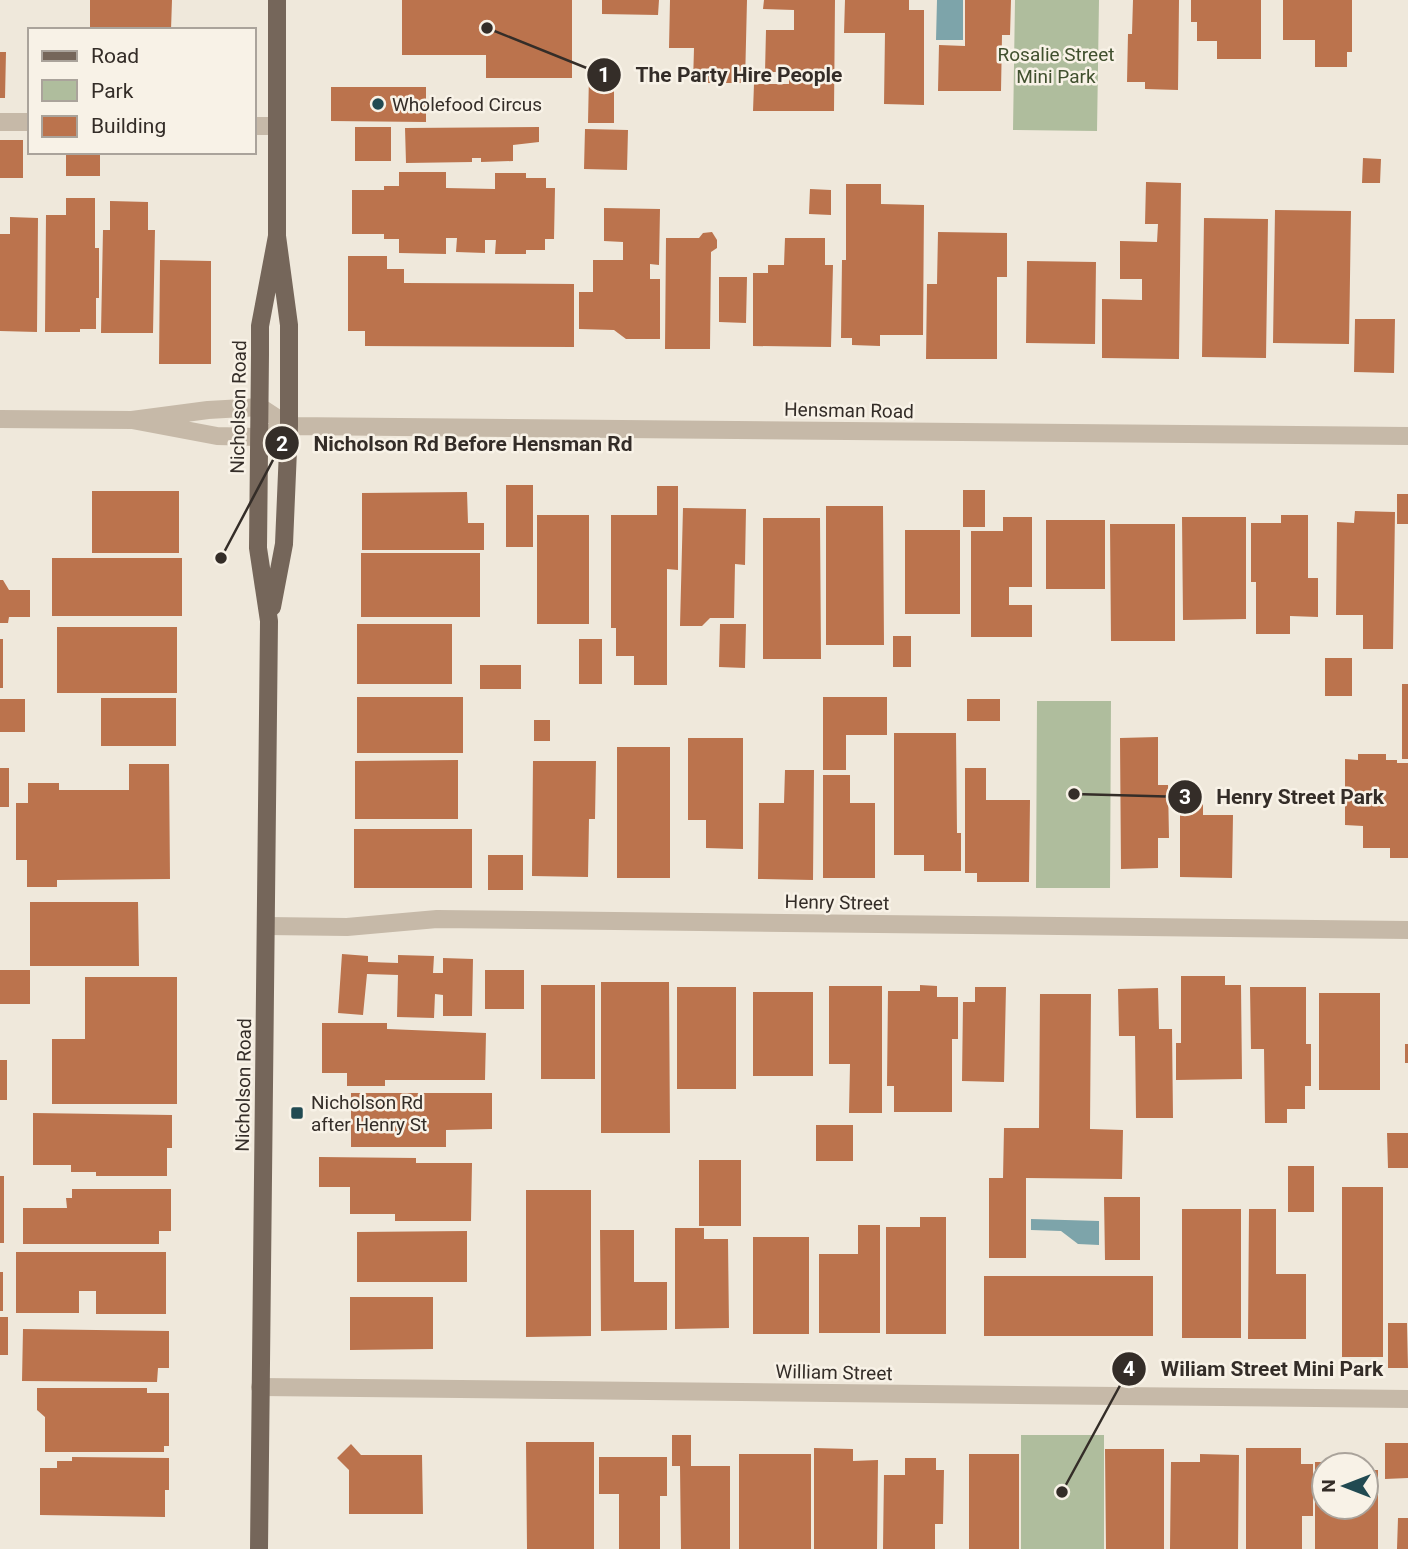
<svg xmlns="http://www.w3.org/2000/svg" width="1408" height="1549" font-family="Roboto,sans-serif">
	<rect width="100%" height="100%" fill="#efe8db"/>
	<!-- green -->
	<path fill="#afbd9d" d="M1015 0H1099L1097 131 1013 130Z
		M1037 701H1111L1110 888H1036Z
		M1021 1435H1104V1549H1021Z"/>
	<!-- water -->
	<path fill="#7da4aa" d="M937 0H963V40H936Z
		M1031 1219 1099 1221V1245L1078 1244 1061 1231 1031 1230Z"/>
	<!-- building -->
	<path fill="#bb734d" d="M90 0H172L171 30H90Z
		M402 0H572V78H486V55H402Z
		M602 0H659L658 15 602 14Z
		M670 0H747L745 83H693L694 48H669Z
		M764 0H835L834 111H753L754 84H789V72H765L766 30H794V10L763 9Z
		M845 0H909V10H924V105L884 104 885 33H844Z
		M965 0H1011L1010 35H1002L1001 91H938L939 45 965 46Z
		M1133 0H1179L1178 90 1145 89V82H1127L1128 34H1132Z
		M1191 0H1261V59H1217V41H1197V22H1191Z
		M1283 0H1352V52H1347V67H1315V40H1283Z
		M0 52H6L5 98H0Z
		M589 75 614 76V123H588Z
		M331 87H426V122L331 121Z
		M355 127H391V161H355Z
		M539 127V142L513 145V161L481 162V158H472V162L406 163 405 128Z
		M585 129 628 130 627 170 584 169Z
		M0 140H23V178H0Z
		M66 152H100V176H66Z
		M1363 158 1381 159 1380 183H1362Z
		M399 172H446V188L495 189V173H526V178H546V188H555L554 239H545V250H526V254H495L496 240H485V253L456 252 457 238H446V254L399 253V239H384V234H352V190H384V186H399Z
		M1146 182 1181 183 1179 359 1102 358V299L1142 300V279H1120V241L1157 242 1158 224H1145Z
		M846 184H881V204L924 205 923 335H880V346L852 345V338H841L842 260H846Z
		M810 189 831 190V215L809 214Z
		M66 198H95V248H99V298H96V329H80V332H45L46 215H66Z
		M110 201 148 202V230H155L153 333H101L103 230H110Z
		M604 208 660 209 659 265 650 264V279H660V339H626L614 330 579 329V292H593V260H623V242L604 241Z
		M1275 210 1351 211 1349 344 1273 343Z
		M10 217 38 218 37 332 0 331V234H10Z
		M1204 218 1268 219 1266 358 1202 357Z
		M712 232 717 240V248L711 252 710 349H665L666 238H699L703 233Z
		M938 232 1007 233V277H997V359H926L927 284H937Z
		M785 238H825V265H833L831 347 753 346V273H768V265H784Z
		M348 256H387V269H404V283L574 284V347L365 346V331H348Z
		M160 260 211 261V364H159Z
		M1027 261 1096 262 1095 344 1026 343Z
		M719 277H747L746 323 719 322Z
		M1355 319H1395L1394 373 1354 372Z
		M506 485H533V547H506Z
		M657 486H678V570L667 569V685H634V656H616V628H611V515H657Z
		M963 490H985V527H963Z
		M92 491H179V553H92Z
		M467 492 468 523H484V550H362V493Z
		M1397 494H1408V524H1397Z
		M826 506H883L884 645H826Z
		M683 508 746 509 745 565 735 564 734 618H710L702 626H680Z
		M1355 511 1395 512 1393 649H1363V615H1336L1337 522 1354 523Z
		M537 515H589V624H537Z
		M1281 515H1308V578H1318V617L1290 616V634H1256V582H1251V523H1281Z
		M1003 517H1032V587H1009V605H1032V637H971V531H1003Z
		M1182 517H1246V619L1183 620Z
		M763 518H820L821 659H763Z
		M1046 520H1105V589H1046Z
		M1110 524H1175V641H1111Z
		M905 530H960V614H905Z
		M361 553H480V617H361Z
		M52 558H182V616H52Z
		M0 580H3L9 590H30V617H9L8 623H0Z
		M357 624H452V684H357Z
		M720 624H746L745 668 719 667Z
		M57 627H177V693H57Z
		M893 636H911V667H893Z
		M0 639H3V688H0Z
		M579 639H602V684H579Z
		M1325 658H1352V696H1325Z
		M480 665H521V689H480Z
		M1402 684H1408V759H1402Z
		M357 697H463V753H357Z
		M823 697H887V735H846V770H823Z
		M101 698H176V746H101Z
		M0 699H25V732H0Z
		M967 699H1000V721H967Z
		M534 720H550V741H534Z
		M894 733H956L957 833H961V871H924V855H894Z
		M1158 737V785H1168L1169 838H1158V868L1121 869 1120 738Z
		M688 738H743V849L706 848V820H688Z
		M617 747H670V878H617Z
		M1358 754H1386V760H1397V763H1408V858H1390V848H1363V826L1345 825V759L1358 760Z
		M458 760V819H355V761Z
		M533 761H596L595 819H589L588 877 532 876Z
		M129 764H169L170 879 57 880V887H27V860H16V803H28V783H59V790H129Z
		M0 768H9V807H0Z
		M965 768H986V800H1030L1029 882H977V873H965Z
		M785 770H814L813 880 758 879 759 803H784Z
		M823 775H850V803H875V878H823Z
		M1180 795H1203V815H1233L1232 878 1180 877Z
		M354 829H472V888H354Z
		M488 855H523V890H488Z
		M30 902H138L139 966H30Z
		M342 954 368 956V962L398 963V955L434 956 433 973H443V958L473 959 472 1016H443V995L435 994 434 1018 397 1017 398 975 367 974 363 1015 338 1013Z
		M0 970H30V1004H0Z
		M485 970H524V1009H485Z
		M1181 976H1225V985H1241L1242 1079 1176 1080V1043H1181Z
		M85 977H177V1104H52V1039H85Z
		M601 982H669L670 1133H601Z
		M541 985H595V1079H541Z
		M920 985 937 986V997H958V1039H952V1112H894V1086H887L888 991H920Z
		M829 986H882V1113H849L850 1064H829Z
		M677 987H736V1089H677Z
		M975 987H1006L1004 1082 962 1081 963 1002H975Z
		M1250 987H1306V1044H1311V1086H1305V1109H1287V1123H1265L1264 1049H1251Z
		M1158 988 1159 1029H1172L1173 1118H1136L1135 1036H1119L1118 989Z
		M753 992H813V1076H753Z
		M1319 993H1380V1090H1319Z
		M1040 994H1091L1090 1129 1123 1130 1122 1179 1026 1178V1258H989V1178H1003L1004 1128H1039Z
		M322 1023H387V1029L486 1033 485 1080H385V1086H347V1073H322Z
		M1405 1044H1408V1063H1405Z
		M0 1060H7V1100H0Z
		M351 1093H492V1129L446 1130V1147H351Z
		M33 1113 172 1115V1148H167V1176H96V1172H71V1165H33Z
		M816 1125H853V1161H816Z
		M1387 1133H1408V1168H1388Z
		M319 1157 416 1158V1163H472L471 1221H395V1214H350V1187H319Z
		M699 1160H741V1226H699Z
		M1288 1166H1314V1212H1288Z
		M0 1176H4V1243H0Z
		M1342 1187H1383V1357H1342Z
		M72 1189H171V1231H159V1244H23V1208H67L66 1198H72Z
		M526 1190H591V1336L526 1337Z
		M1104 1197H1140V1260H1105Z
		M1182 1209H1241V1338H1182Z
		M1249 1209H1276V1274H1306V1339H1248Z
		M920 1217H946V1334H886V1227H920Z
		M858 1225H880V1333H819V1254H858Z
		M675 1228H704V1239H728L729 1328 675 1329Z
		M600 1230H634V1282H667V1330L601 1331Z
		M467 1231V1282H357V1232Z
		M753 1237H809V1334H753Z
		M16 1252H166V1314H96V1291H79V1313H16Z
		M0 1272H3V1311H0Z
		M984 1276H1153V1336H984Z
		M350 1297H433V1349L350 1350Z
		M0 1317H8V1355H0Z
		M1388 1323H1407L1408 1368H1388Z
		M23 1329 169 1331V1368H158L157 1382 22 1381Z
		M37 1388H147V1393H169V1446H164V1452H45V1417L37 1410Z
		M672 1435H691V1466H730V1549H681L680 1466H672Z
		M526 1442H594V1549H527Z
		M1385 1443H1408V1478L1385 1479Z
		M351 1444 361 1455H422L423 1514H349V1470L337 1458Z
		M814 1448 853 1449V1461L878 1460 877 1549H814Z
		M1246 1448H1301V1464H1313V1516H1302V1549H1246Z
		M1105 1449H1164V1549H1106Z
		M739 1454H811V1549H739Z
		M969 1454H1019V1549H969Z
		M1200 1454 1239 1455 1238 1549H1170L1171 1462H1200Z
		M72 1457 169 1458V1490H165V1517L40 1515V1468H57V1461H72Z
		M599 1457H667V1496H660V1549H619V1494H599Z
		M905 1458H936V1470H944L943 1524H935V1549H883L884 1475H905Z
		M1315 1462H1349L1350 1465H1324V1507H1366V1470H1378V1549H1315Z
		M1398 1518H1408V1549H1397Z"/>
	<g fill="none" stroke-linecap="round" stroke-linejoin="round">
		<!-- minor -->
		<path stroke="#c6b9a8" stroke-width="18" d="M0 122H30
			M254 126H277
			M0 419 132 420 208 410 260 407 289 426
			M132 420 217 436 259 437 289 426 1408 436
			M267 926 347 927 437 919 1408 930
			M260 1387 1408 1399"/>
		<!-- major -->
		<path stroke="#75665a" stroke-width="18" d="M272 607 284 544 289 426V325L277 236V0
			M259 1549 269 621 258 548 260 354V326L277 236"/>
	</g>
	<!-- markers -->
	<g fill="#214a52" stroke="#f8f2e7" stroke-width="2.5">
		<circle cx="378" cy="104" r="7"/>
		<rect x="290" y="1106" width="14" height="14" rx="3.5"/>
	</g>
	<g text-anchor="middle" stroke-width="5" stroke-linejoin="round" paint-order="stroke">
		<!-- park labels -->
		<g font-size="19" fill="#40502e" stroke="#f8f2e7">
			<text x="1056" y="61">Rosalie Street<tspan x="1056" dy="22">Mini Park</tspan></text>
		</g>
		<!-- poi labels -->
		<g font-size="19" fill="#342d28" stroke="#f8f2e7" text-anchor="start">
			<text x="392" y="111">Wholefood Circus</text>
			<text x="311" y="1109">Nicholson Rd<tspan x="311" dy="22">after Henry St</tspan></text>
		</g>
		<!-- street labels -->
		<g font-size="19" fill="#342d28" stroke="#f8f2e7">
			<text transform="translate(238 407) rotate(-89)" y="7">Nicholson Road</text>
			<text transform="translate(849 410) rotate(1)" y="7">Hensman Road</text>
			<text transform="translate(837 902) rotate(1)" y="7">Henry Street</text>
			<text transform="translate(243 1085) rotate(-89)" y="7">Nicholson Road</text>
			<text transform="translate(834 1372) rotate(1)" y="7">William Street</text>
		</g>
	</g>
	<!-- callouts -->
	<path fill="none" stroke="#342d28" stroke-width="2.5" d="M487 28L604 75M221 558L282 443M1074 794L1185 797M1062 1492L1129 1369"/>
	<g fill="#342d28" stroke="#f8f2e7" stroke-width="2.5">
		<circle cx="487" cy="28" r="7"/>
		<circle cx="221" cy="558" r="7"/>
		<circle cx="1074" cy="794" r="7"/>
		<circle cx="1062" cy="1492" r="7"/>
		<circle cx="604" cy="75" r="18"/>
		<circle cx="282" cy="443" r="18"/>
		<circle cx="1185" cy="797" r="18"/>
		<circle cx="1129" cy="1369" r="18"/>
	</g>
	<g font-size="21" text-anchor="middle" font-weight="bold" fill="#fff">
		<text x="604" y="82">1</text>
		<text x="282" y="451">2</text>
		<text x="1185" y="804">3</text>
		<text x="1129" y="1376">4</text>
	</g>
	<g font-size="21" text-anchor="middle" font-weight="bold" fill="#342d28" stroke="#f8f2e7" stroke-width="5" stroke-linejoin="round" paint-order="stroke">
		<text x="739" y="82">The Party Hire People</text>
		<text x="473" y="451">Nicholson Rd Before Hensman Rd</text>
		<text x="1300" y="804">Henry Street Park</text>
		<text x="1272" y="1376">Wiliam Street Mini Park</text>
	</g>
	<!-- legend -->
	<rect x="28" y="28" width="228" height="126" fill="#f8f2e7" stroke="#aaa39b" stroke-width="2"/>
	<rect x="42" y="51" width="35" height="10" fill="#75665a" stroke="#aaa39b" stroke-width="2"/>
	<text x="91" y="63" font-size="21" fill="#342d28">Road</text>
	<rect x="42" y="80" width="35" height="21" fill="#afbd9d" stroke="#aaa39b" stroke-width="2"/>
	<text x="91" y="98" font-size="21" fill="#342d28">Park</text>
	<rect x="42" y="116" width="35" height="21" fill="#bb734d" stroke="#aaa39b" stroke-width="2"/>
	<text x="91" y="133" font-size="21" fill="#342d28">Building</text>
	<!-- north arrow -->
	<g transform="translate(1345 1486) rotate(270)"><circle r="33" fill="#f8f2e7" stroke="#aaa39b" stroke-width="2"/>
	<path d="M0-5L12 26L0 18L-12 26Z" fill="#214a52"/>
	<text y="-10" font-size="19" font-weight="bold" text-anchor="middle" fill="#342d28">N</text>
	</g>
</svg>
